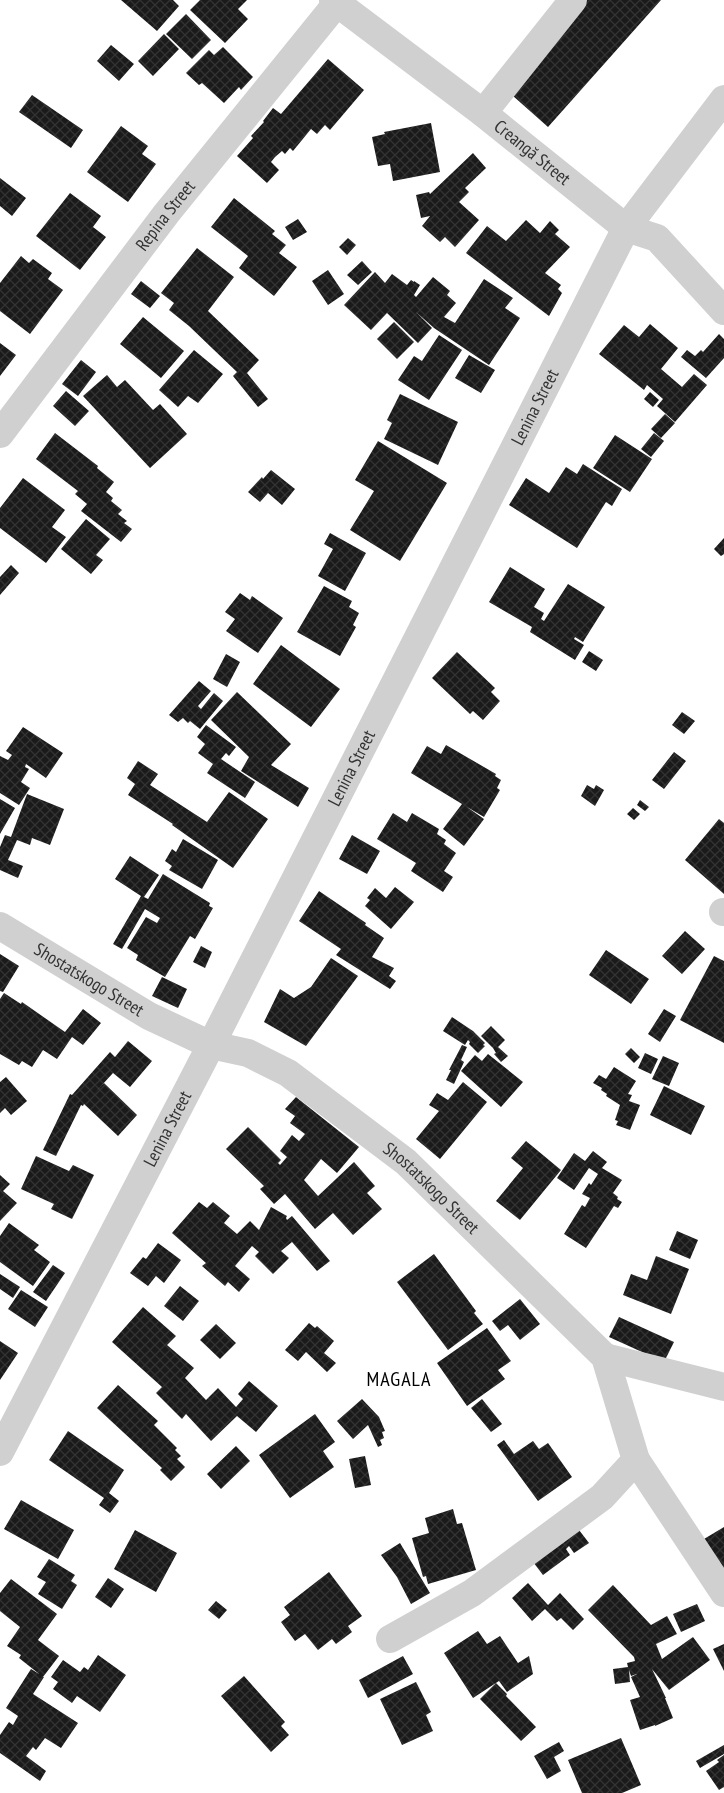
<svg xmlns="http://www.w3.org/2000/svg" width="724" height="1793" font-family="'PT Sans Narrow',sans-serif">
	<defs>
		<pattern id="building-cross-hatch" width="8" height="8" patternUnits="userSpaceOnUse" patternTransform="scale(1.25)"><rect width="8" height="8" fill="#1a1a1a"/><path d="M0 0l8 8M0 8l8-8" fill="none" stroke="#333"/></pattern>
	</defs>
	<rect width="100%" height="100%" fill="#fff"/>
	<!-- building -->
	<path fill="url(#building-cross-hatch)" d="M121 0H173L179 6 157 31Z
		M200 0H247L238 9 248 19 225 43 190 10Z
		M582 0H661L548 127 504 88Z
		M186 14 211 40 192 59 166 34Z
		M164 34 179 49 153 76 138 61Z
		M111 45 134 64 119 81 97 61Z
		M223 47 253 77 241 90 239 87 224 103 202 83 199 85 186 73 209 50 214 55Z
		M328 59 364 90 330 130 325 125 317 134 311 129 293 151 290 148 285 154 282 151 275 157 271 162 279 170 267 183 237 156 253 138 251 136 264 122 263 121 273 108 281 114Z
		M32 95 83 130 71 148 19 112Z
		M431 123 440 172 393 181 390 164 378 166 372 137 385 134 384 132Z
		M121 126 148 146 142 154 156 164 128 202 87 172Z
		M473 153 486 168 465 188 469 192 459 202 479 220 455 247 445 237 440 242 422 226 430 216 421 218 416 195 429 192 430 194Z
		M0 178 26 198 12 216 0 206Z
		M70 193 101 216 93 227 106 237 80 270 36 236Z
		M234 198 275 231 272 234 286 245 279 253 297 267 274 296 239 268 248 256 211 227Z
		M298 219 307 232 293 240 285 227Z
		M526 220 540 233 550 221 559 230 555 234 570 247 545 273 561 285 558 289 562 293 549 316 466 253 487 226 506 241Z
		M348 238 356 245 347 255 339 247Z
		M197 248 234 277 208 311 259 360 247 373 268 399 258 407 233 376 237 372 189 326 169 310 174 303 161 293Z
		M21 256 29 263 33 259 52 273 48 279 63 290 30 334 0 311V283Z
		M362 261 372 272 358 285 347 275Z
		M328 270 344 294 328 305 312 281Z
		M375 272 385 283 392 274 407 285 411 280 414 282V281L420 285 414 295 416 297 433 277 450 291 447 295 456 303 444 317 455 323 484 279 513 298 505 308 520 318 489 365 434 328 416 312 432 328 418 343 387 313 371 330 344 305Z
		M141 281 160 296 150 308 131 294Z
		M143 317 184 351 161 378 120 344Z
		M394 322 414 342 397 359 377 339Z
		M650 324 678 348 661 369 682 387 694 374 707 385 675 422 657 406 663 399 647 385 644 390 599 354 624 325 639 337Z
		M719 334 724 339V358L706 378 681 357 687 350 695 356 701 350 703 352Z
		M439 335 462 350 429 400 398 380 414 356 422 361Z
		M0 343 16 355 0 376Z
		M194 350 223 374 198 403 188 396 178 407 159 390Z
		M469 355 495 370 481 393 455 378Z
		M81 360 96 372 78 396 62 384Z
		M107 375 117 387 125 380 153 410 160 404 187 434 150 468 83 396Z
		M66 391 89 411 75 426 53 406Z
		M650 392 659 400 653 407 644 399Z
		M400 394 458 422 438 465 384 439 392 423 387 420Z
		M665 414 675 423 661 438 651 429Z
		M55 433 98 466 97 468 114 482 106 492 113 498 111 501 122 510 118 514 127 521 124 523 132 529 121 542 81 511 87 504 75 494 78 491 36 459Z
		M654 433 664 441 651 457 641 449Z
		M615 435 652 459 630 492 593 468Z
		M378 441 447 483 400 561 350 530 374 491 355 480Z
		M583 464 622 489 612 506 606 502 577 548 509 505 526 478 549 493 566 467 577 474Z
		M271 470 295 489 282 505 268 493 260 502 248 492 262 477 263 479Z
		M23 478 65 510 52 527 66 537 46 563 0 528V508Z
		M86 519 110 539 96 555 103 560 91 574 61 549Z
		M330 533 366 553 345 591 318 576 333 549 324 544Z
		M724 538V554L721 556 714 549Z
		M11 565 19 573 0 595V577Z
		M510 567 545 589 534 607 544 613 541 619 544 621 568 584 605 607 583 642 575 637 574 639 584 645 575 660 530 632 532 627 489 602Z
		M324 586 352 601 349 607 359 613 353 625 356 627 340 656 297 632Z
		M240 593 250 600 252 596 283 618 258 653 226 631 235 619 225 612Z
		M281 645 340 689 311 727 253 684Z
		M589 651 603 660 596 671 582 662Z
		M457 652 495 688 491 692 500 701 483 720 473 711 470 714 432 678Z
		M226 654 240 662 227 687 213 679Z
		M199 681 211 691 198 706 201 709 214 693 223 701 200 729 190 721 188 723 183 718 178 722 169 715Z
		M237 692 291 744 271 765 309 788 298 807 241 771 249 757 211 720Z
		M682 712 695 721 684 734 672 725Z
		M206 725 236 747 229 756 226 753 221 759 255 782 245 798 207 773 213 764 198 753 205 744 197 737Z
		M23 727 63 753 46 778 26 764 25 767 29 769 21 782 30 788 19 805 0 793V756L8 760 12 755 6 751Z
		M446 745 496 774 495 776 501 780 497 788 500 790 484 817 467 807 484 819 464 846 443 829 462 804 411 773 427 746 441 754Z
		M674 752 686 761 664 789 652 780Z
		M138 761 158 774 150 785 207 822 229 792 268 819 233 868 172 825 173 824 128 795 135 784 127 778Z
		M587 785 594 789 596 785 604 790 595 806 581 796Z
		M27 794 64 809 50 845 32 838 30 845 17 840 8 860 23 866 18 878 0 870V847L5 835 11 837Z
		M0 799 15 808 0 834Z
		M640 800 649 807 645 811 637 805Z
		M633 808 640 814 634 820 627 814Z
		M393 813 407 822 412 813 439 829 437 834 446 840 444 844 456 853 444 871 453 877 443 892 411 871 416 863 377 839Z
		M719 819 724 823V894L685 860Z
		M352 835 380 851 367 874 339 859Z
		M183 839 218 860 202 889 169 870 172 866 165 861 172 849 176 852Z
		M130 856 159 875 144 897 148 899 163 874 210 903 209 906 213 908 195 939 190 936 165 977 136 960 138 955 127 948 146 917 157 923 160 918 145 909 122 949 113 944 141 896 115 879Z
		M395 887 414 902 391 929 365 906 370 900 367 898 375 888 386 898Z
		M319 891 366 923 365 925 384 938 372 957 394 968 389 976 396 981 390 989 336 955 341 949 299 921Z
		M685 931 705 949 682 974 662 956Z
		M201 946 212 952 205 968 193 962Z
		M606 950 649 979 631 1004 589 975Z
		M0 954 19 966 3 992 0 991Z
		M714 956 724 961V1043L680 1020Z
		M331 958 358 976 306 1046 264 1022 280 989 294 998 311 987Z
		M162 977 187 989 178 1008 152 996Z
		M4 993 21 1004 22 1002 65 1032 83 1009 101 1023 83 1045 72 1037 57 1059 43 1050 32 1067 22 1061 19 1065 0 1054V999Z
		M664 1009 676 1016 660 1042 648 1034Z
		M452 1017 473 1031 485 1043 483 1045 485 1046 478 1053 469 1044 470 1042 468 1040 465 1045 443 1031Z
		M491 1026 505 1040 498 1047 508 1056 501 1062 494 1054 496 1053 493 1048 481 1036Z
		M128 1041 152 1061 130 1087 113 1073 91 1097 104 1083 137 1115 118 1136 84 1104 83 1106 81 1105 56 1156 43 1150 70 1094 72 1095 110 1052 115 1057Z
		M462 1045 467 1047 461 1060 464 1062 454 1084 446 1080 451 1070H449Z
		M631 1048 640 1057 634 1063 625 1054Z
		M645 1053 658 1059 651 1074 638 1068Z
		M488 1054 523 1082 501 1107 461 1071 475 1055 482 1061Z
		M663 1056 679 1063 669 1086 652 1079Z
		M614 1067 636 1081 628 1094 632 1095 629 1101 640 1105 630 1130 616 1125 618 1121 615 1120 620 1105 606 1096 607 1094 601 1090 602 1088 593 1083 599 1075 606 1079Z
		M6 1077 27 1101 11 1115 5 1108 0 1113V1082Z
		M463 1082 487 1102 440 1159 416 1139 439 1111 429 1105 437 1093 448 1100Z
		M664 1086 705 1106 691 1135 650 1115Z
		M296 1097 359 1147 337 1173 321 1159 304 1180 318 1196 354 1162 375 1186 367 1193 382 1209 353 1235 333 1213 315 1229 285 1194 274 1204 260 1189 264 1186 226 1149 248 1127 281 1160 278 1163 280 1165 287 1157 280 1151 292 1135 299 1141 305 1134 290 1123 295 1116 285 1109Z
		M526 1141 561 1170 520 1220 496 1201 523 1168 511 1158Z
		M593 1151 607 1162 602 1168 622 1180 613 1193 618 1197 617 1199 622 1202 618 1208 614 1206 586 1248 564 1234 582 1205 585 1207 590 1198 582 1194 589 1183 591 1185 598 1174 589 1168 574 1190 557 1178 574 1153 585 1161Z
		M36 1156 69 1171 73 1165 94 1175 72 1219 51 1209 54 1204 21 1189Z
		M0 1175 10 1184 3 1191 17 1203 0 1221Z
		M199 1202 207 1208 213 1202 230 1216 224 1223 237 1234 250 1221 259 1230 271 1207 287 1216 286 1218 287 1220 292 1216 330 1261 317 1271 292 1242 281 1251 289 1258 273 1274 255 1256 259 1252 252 1246 235 1266 250 1279 239 1292 228 1282 225 1286 202 1266 206 1263 172 1233Z
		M9 1223 39 1245 34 1250 50 1262 33 1286 0 1262V1236Z
		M677 1231 698 1240 690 1259 669 1250Z
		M158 1243 181 1260 164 1283 156 1276 148 1286 130 1273 143 1257 146 1259Z
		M434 1254 476 1311 474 1313 483 1324 448 1350 397 1282Z
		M656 1256 689 1269 671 1314 623 1295 631 1274 647 1280Z
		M53 1265 65 1273 46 1301 33 1292Z
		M0 1274 20 1287 13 1298 0 1289Z
		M180 1286 199 1301 183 1321 164 1306Z
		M21 1290 48 1307 35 1327 8 1309Z
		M520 1299 540 1324 520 1340 508 1325 500 1331 492 1321Z
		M143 1307 176 1336 167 1345 194 1368 185 1378 206 1400 218 1388 236 1407 243 1399 238 1394 249 1381 278 1406 256 1432 237 1416 211 1441 186 1414 182 1419 156 1393 162 1387 112 1342Z
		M619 1317 674 1342 664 1362 609 1337Z
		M309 1323 315 1328 317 1326 334 1341 324 1353 336 1363 327 1372 306 1352 298 1361 285 1350Z
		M216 1324 236 1343 220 1359 200 1340Z
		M487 1328 511 1361 498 1370 505 1379 467 1406 437 1363Z
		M0 1341 18 1353 0 1380Z
		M118 1385 158 1421 154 1425 177 1448 175 1450 181 1456 177 1459 185 1467 171 1481 160 1470 162 1468 97 1408Z
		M362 1399 379 1417 385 1431 382 1432 384 1438 380 1440 382 1445 378 1447 368 1425 353 1439 337 1421Z
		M482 1399 502 1424 491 1432 471 1408Z
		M315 1414 335 1442 323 1451 334 1467 290 1498 259 1455Z
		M68 1431 124 1470 109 1493 119 1501 110 1513 99 1505 104 1498 49 1460Z
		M504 1440 514 1454 533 1441 539 1449 548 1443 572 1477 538 1501 497 1445Z
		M236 1446 250 1461 221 1489 207 1474Z
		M365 1456 371 1485 355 1488 349 1459Z
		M21 1500 74 1530 58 1559 4 1529Z
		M453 1509 457 1524 462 1523 476 1570 428 1584 426 1576 423 1577 412 1538 429 1533 425 1518Z
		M724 1527V1573L704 1539Z
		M135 1530 177 1553 156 1592 114 1569Z
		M579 1530 589 1543 574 1553 569 1546 566 1549 570 1555 543 1575 533 1562Z
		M400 1543 430 1593 411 1604 397 1577 381 1555Z
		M49 1559 75 1575 71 1581 77 1585 62 1609 38 1594 46 1582 37 1577Z
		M329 1572 362 1616 348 1626 352 1632 336 1644 332 1639 318 1650 305 1634 295 1641 281 1622 290 1615 284 1607Z
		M108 1578 124 1589 111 1608 95 1597Z
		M11 1579 57 1614 38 1640 59 1656 43 1677 19 1658 21 1655 7 1646 20 1627 0 1611V1593Z
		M528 1583 548 1605 560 1593 584 1619 573 1630 561 1618 557 1621 545 1609 532 1621 512 1598Z
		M613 1585 651 1625 667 1616 677 1634 656 1644 662 1659 693 1637 710 1660 669 1690 652 1669 666 1698H665L673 1718 655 1726V1725L640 1730 630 1700 640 1697 631 1677 637 1674 631 1676 629 1670 630 1682 615 1684 613 1669 628 1667 627 1663 635 1661 634 1657 588 1610Z
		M216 1601 227 1610 219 1619 208 1610Z
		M697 1604 705 1621 681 1632 673 1614Z
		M478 1631 487 1644 500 1636 518 1663 529 1656 533 1674 507 1692 499 1681 473 1698 444 1653Z
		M724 1644V1671L713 1649Z
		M98 1655 126 1675 100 1712 77 1696 72 1703 53 1689 58 1682 51 1677 63 1660 80 1672 84 1667 88 1670Z
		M403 1656 413 1674 368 1698 359 1680Z
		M31 1669 44 1677 33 1694 78 1723 61 1748 45 1738 36 1750 33 1747 26 1756 46 1771 40 1781 0 1753V1735L9 1722 13 1725 18 1716 6 1708Z
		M244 1676 285 1722 281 1726 289 1735 271 1752 221 1696Z
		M416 1682 431 1712 426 1715 433 1731 402 1745 380 1699Z
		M496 1683 507 1694 506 1696 536 1727 521 1741 480 1699Z
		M621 1738 641 1785 622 1793H582L568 1760Z
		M559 1742 564 1751 554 1757 561 1771 547 1779 534 1756Z
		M724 1745V1754L700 1768 696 1761Z
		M724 1755V1787L719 1790 706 1771 719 1762 717 1760Z"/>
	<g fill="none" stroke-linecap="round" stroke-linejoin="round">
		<!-- minor -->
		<g stroke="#d0d0d0" stroke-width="28">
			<path id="s1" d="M333 0 483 113 626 228 657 238 724 311"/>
			<path d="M483 113 573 0"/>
			<path id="s2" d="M0 434 166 214 337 3"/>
			<path d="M723 912H724"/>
			<path id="s3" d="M0 926 149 1016 211 1045 248 1053 288 1073 406 1162 605 1357 636 1460 724 1593"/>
			<path d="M605 1357 724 1387"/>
			<path id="s4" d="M0 1452 211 1045 626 228 724 99"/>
			<path d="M390 1639 472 1593 602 1497 636 1460"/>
		</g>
	</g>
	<g text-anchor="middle" stroke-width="5" stroke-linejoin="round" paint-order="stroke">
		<!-- street labels -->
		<g font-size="18" fill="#333" stroke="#fff">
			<text dy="6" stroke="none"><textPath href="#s1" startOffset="251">Creangă Street</textPath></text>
			<text dy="6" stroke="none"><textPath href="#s2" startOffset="274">Repina Street</textPath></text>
			<text dy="6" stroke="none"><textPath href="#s4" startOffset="1174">Lenina Street</textPath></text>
			<text dy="6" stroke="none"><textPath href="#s4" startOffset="769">Lenina Street</textPath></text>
			<text dy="6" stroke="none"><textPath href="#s3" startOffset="104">Shostatskogo Street</textPath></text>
			<text dy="6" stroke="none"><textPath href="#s4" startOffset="364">Lenina Street</textPath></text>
			<text dy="6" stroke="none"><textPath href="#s3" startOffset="509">Shostatskogo Street</textPath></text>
		</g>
		<!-- quarter labels -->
		<g font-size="20" letter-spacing="1" fill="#000" stroke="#fff">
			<text x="399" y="1386">MAGALA</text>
		</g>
	</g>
</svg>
